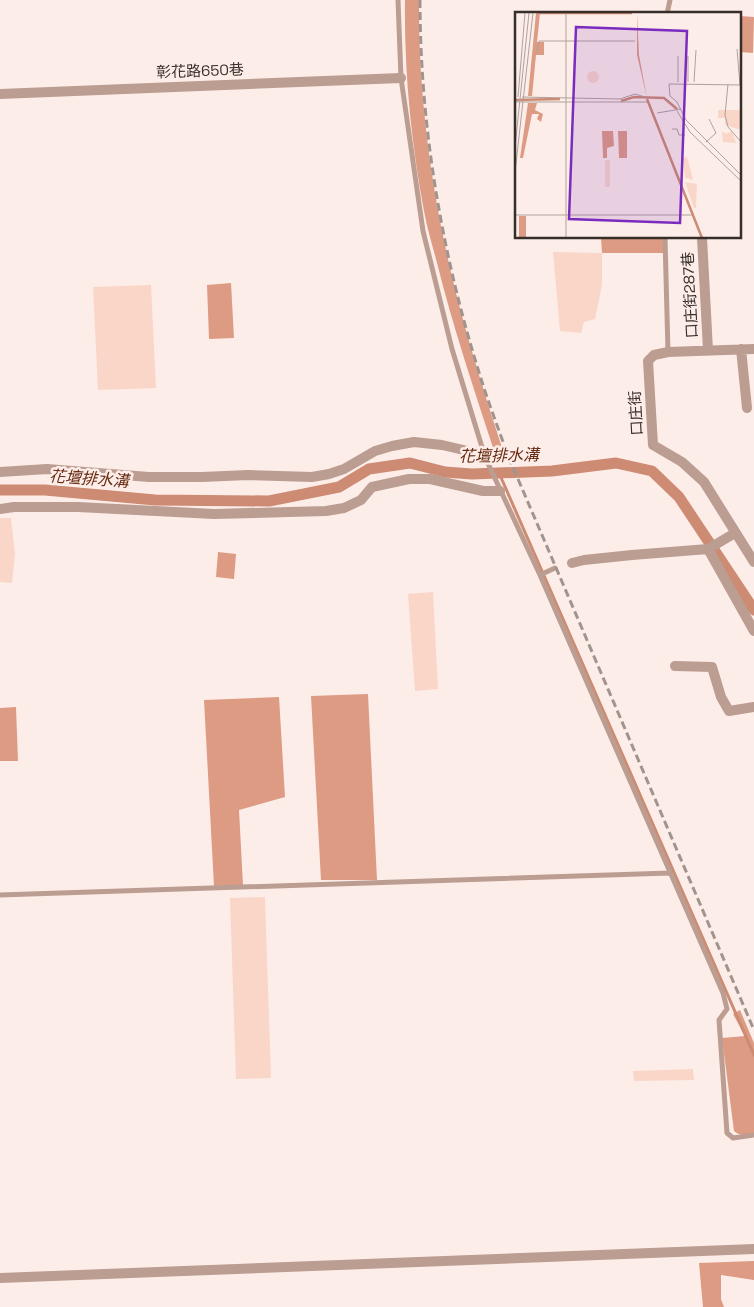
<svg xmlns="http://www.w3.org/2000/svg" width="754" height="1307" font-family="'Space Grotesk','Noto Sans TC',sans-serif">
	<rect width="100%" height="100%" fill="#fdede8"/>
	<!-- green -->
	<path fill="#fad6c9" d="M553 252 602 253V285L595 319 584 322 581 333 560 331Z
		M151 285 156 388 98 390 93 287Z
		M0 518H11L15 554 12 583 0 582Z
		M433 592 438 689 415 691 408 594Z
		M265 897 271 1078 236 1079 230 898Z
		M693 1069 694 1080 634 1081 633 1071Z"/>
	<!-- forest -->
	<path fill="#de9b83" d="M405 0H419C418 117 438 236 471 348 482 386 494 423 506 460L498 463C476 395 453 328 436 259 432 244 427 228 424 211 411 142 404 70 405 0Z
		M740 16 754 17 753 53 740 52Z
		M601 238H665L666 253H602Z
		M231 283 234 338 209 339 207 285Z
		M218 552 236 554 234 579 216 577Z
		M368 694 377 880H321L311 696Z
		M279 697 285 797 239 810 243 885 214 886 204 700Z
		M16 707 18 761H0V708Z
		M740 1010 754 1043V1135C746 1136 740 1136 734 1131L722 1038 745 1036 733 1014Z
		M754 1261V1280L721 1275V1299L724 1307H703L699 1263Z"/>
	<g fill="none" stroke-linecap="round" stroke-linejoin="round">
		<!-- stream -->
		<path stroke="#cd8b73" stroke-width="3" d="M499 473 754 1055"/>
		<!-- canal -->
		<path stroke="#cd8b73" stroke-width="11" d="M0 490H45L155 500 269 501 339 487 369 469 410 463 445 472 472 474 552 471 616 463 652 471 679 497 754 610"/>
		<!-- lane -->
		<path stroke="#bb9d92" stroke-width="5" d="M398 0 401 78 423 231 452 349 485 457 540 575 723 993 727 1009 719 1020 727 1133 733 1138 754 1135
			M667 14 670 0
			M665 238 668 352
			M540 575 555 568
			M0 895 670 873"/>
		<!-- street -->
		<path stroke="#bb9d92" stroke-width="10" d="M0 94 401 78
			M702 238 708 350
			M741 349 747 408
			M754 349 668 352 654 355 648 361 653 445 682 462 704 482 754 562
			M0 472 47 469 149 477H202L248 475 312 477 329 474 344 469 375 451 392 446 414 442 442 445 468 451 485 457
			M0 509 14 507H78L214 514 326 511 344 508 361 500 372 487 409 479H430L483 491H500
			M708 549 754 631
			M572 563 584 560 632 555 708 549 735 533
			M675 666 712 667 721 697 729 711 754 707
			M0 1278 754 1249"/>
		<!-- rail -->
		<path stroke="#a1948f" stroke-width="3" stroke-dasharray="8 4" stroke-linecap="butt" d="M420 0C420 124 441 250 478 369 487 399 498 428 509 458L754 1030"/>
	</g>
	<g text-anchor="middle" stroke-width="5" stroke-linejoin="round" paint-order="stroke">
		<!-- street labels -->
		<g font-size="15" fill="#372e2a" stroke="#fdede8">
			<text transform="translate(200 71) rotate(-2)" y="5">彰花路650巷</text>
			<text transform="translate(690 295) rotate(-93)" y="5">口庄街287巷</text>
			<text transform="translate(636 413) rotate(-93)" y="5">口庄街</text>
		</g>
		<!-- water labels -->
		<g font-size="16" font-style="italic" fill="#672a12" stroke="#fdede8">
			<text transform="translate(499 455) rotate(-1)" y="6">花壇排水溝</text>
			<text transform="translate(89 478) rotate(4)" y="6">花壇排水溝</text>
		</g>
	</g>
	<!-- overview -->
	<g transform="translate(515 12)">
		<rect width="226" height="226" fill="#fdede8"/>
		<path d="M72 65a6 6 0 1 1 12 0a6 6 0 1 1-12 0ZM203 98H226V118L210 113V106H203ZM207 119 211 122 217 119 221 131 208 130ZM172 145 176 160 178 168 170 166 168 146ZM90 148H95V175H90ZM170 170 182 172 181 196H179Z" fill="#fad6c9"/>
		<path d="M21 1H25L22 30H29V43H21L17 84H13ZM122 1 124 43 132 86 122 43ZM13 91H22L20 98 28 102 26 110 22 107 24 102H17L8 146H5ZM87 119H98L99 134 92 136V146H88ZM103 119H112V146H104ZM4 204H11V226H4Z" fill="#de9b83"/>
		<path fill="none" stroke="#cd8b73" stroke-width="2.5" d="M24 1H117M132 87 187 226M0 88 45 87M106 89 119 85 149 86 162 97"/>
		<path fill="none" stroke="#aea19c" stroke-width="1" d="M222 37 225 73M22 41 24 29H120M163 44V70M173 44V70M179 70 181 38M213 72 210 103 213 115 227 131M227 73 154 72 155 84 162 90 171 108 227 164M3 85 10 1M7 85 105 87 120 82 130 85M0 90H132M162 99 175 120 227 170M142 101 166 97M157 117H162L164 123H170M191 130 201 121 194 107M0 135 14 1M0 160 18 1M0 203H177M51 226V1"/>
		<path fill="#7b2cbf" fill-opacity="0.15" stroke="#7b2cbf" stroke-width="2.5" d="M61 15 172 19 165 211 54 207Z"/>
		<rect width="226" height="226" fill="none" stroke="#372e2a" stroke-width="2.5"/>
	</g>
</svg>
